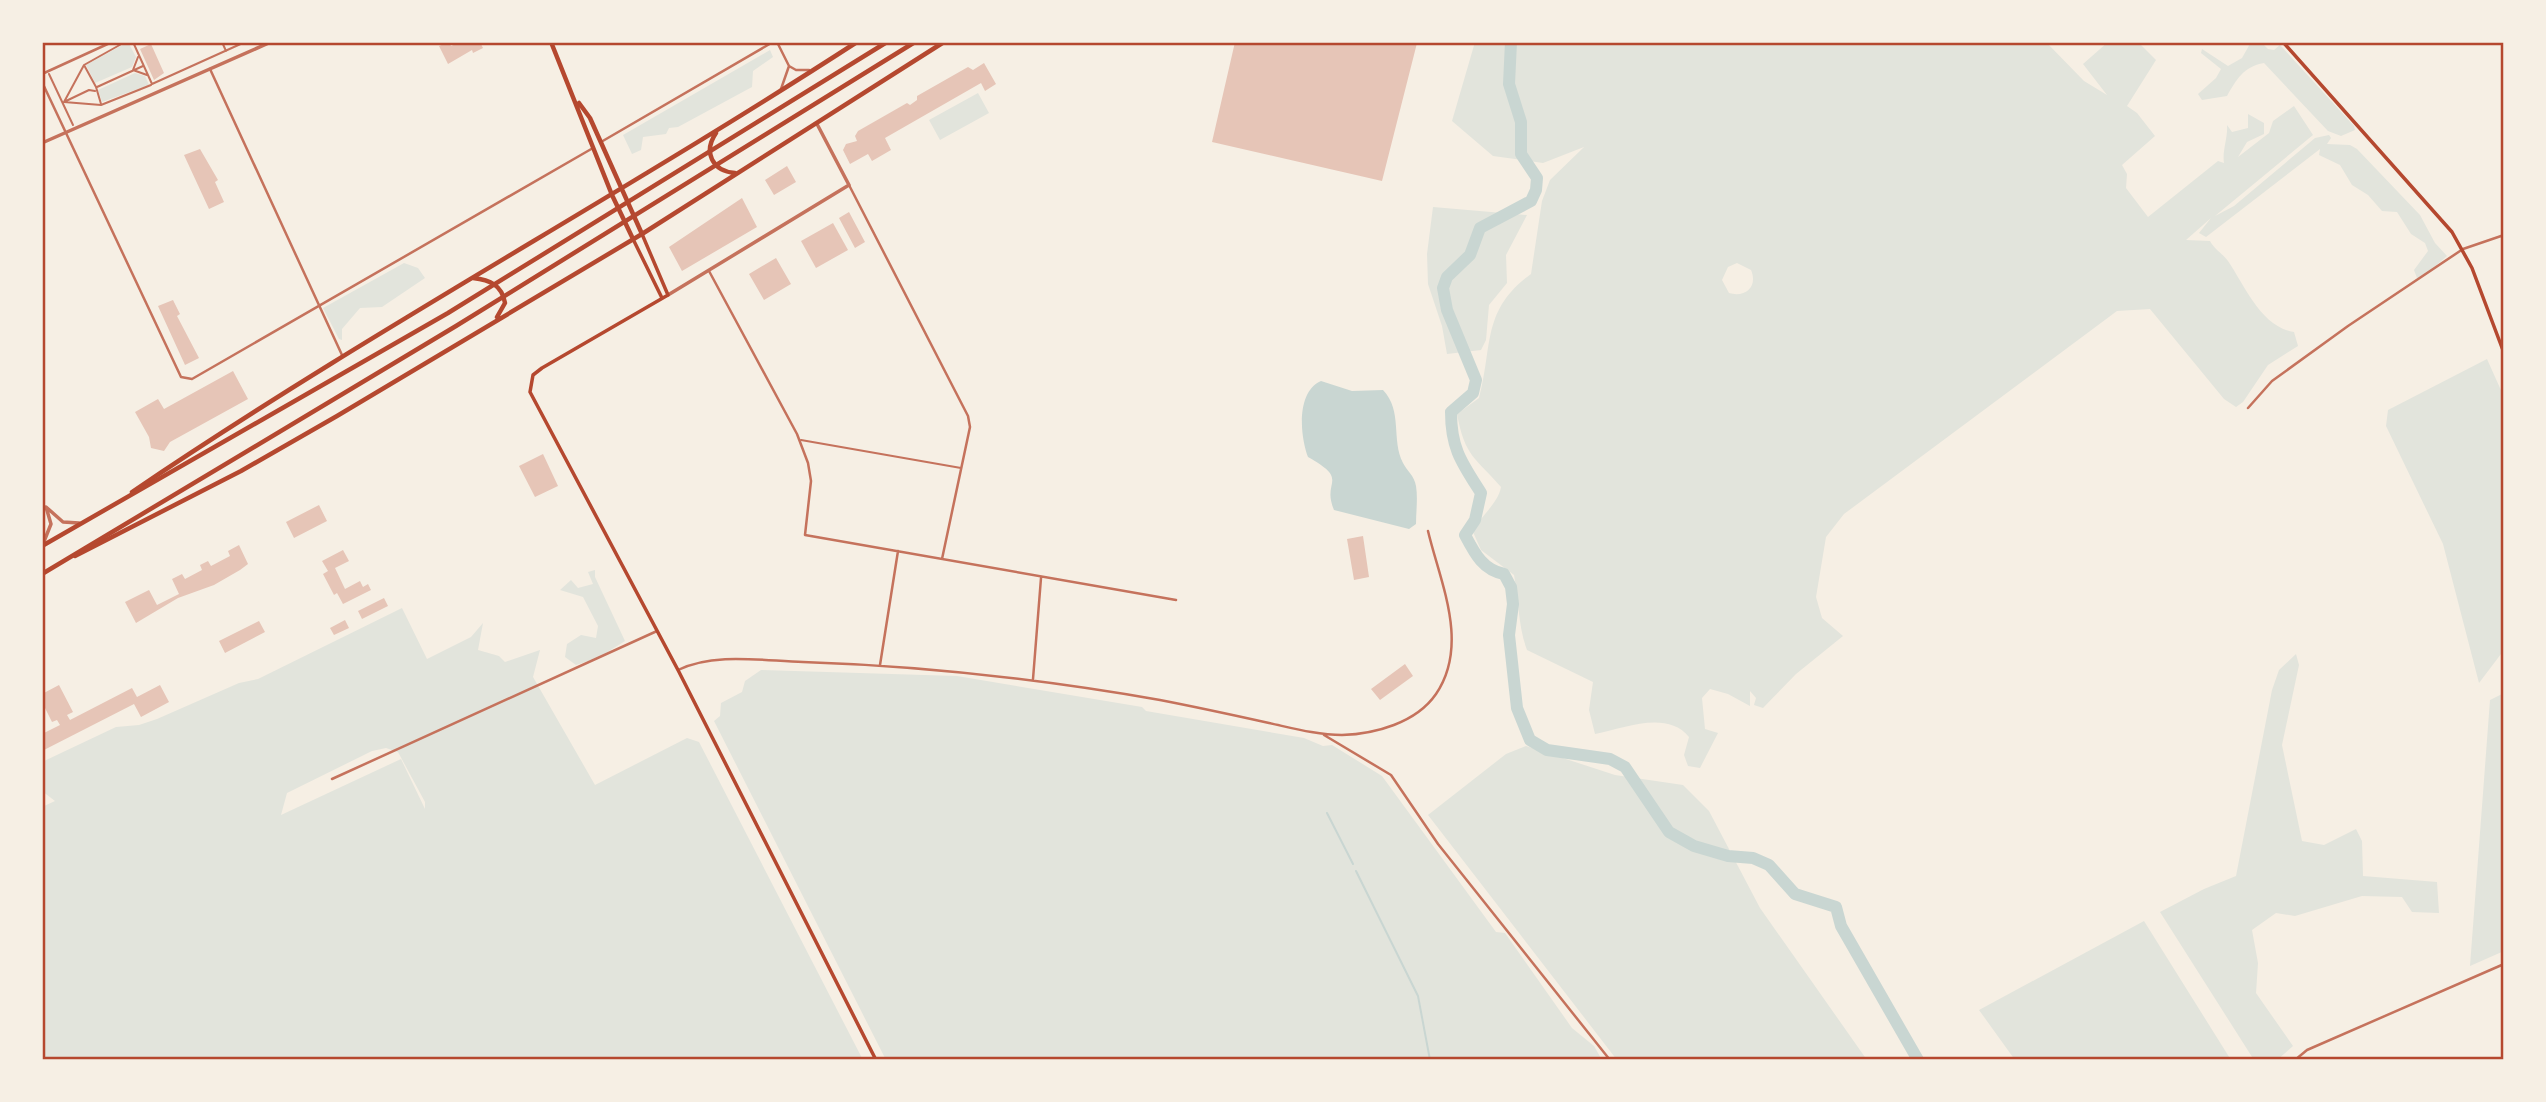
<svg xmlns="http://www.w3.org/2000/svg" width="2546" height="1102" font-family="Montserrat,sans-serif">
	<rect width="100%" height="100%" fill="#f6efe4"/>
	<!-- green -->
	<path fill="#e2e4dc" fill-rule="evenodd" d="M128 42 136 57 132 67 95 83 86 65Z
		M1475 42H2046L2084 81 2107 95 2083 64 2108 42H2138L2156 60 2127 106 2137 113 2155 136 2122 165 2127 174 2126 188 2148 217 2218 161 2224 163C2222 151 2228 138 2227 125L2232 132 2248 128V114L2264 123V134L2247 142 2238 157 2269 133 2273 121 2294 106 2313 135 2215 216 2234 206 2315 138 2329 135 2331 138 2327 144 2350 145 2357 149 2420 215 2435 243 2447 256 2424 276 2417 278 2414 270 2428 251 2425 243 2411 234 2397 212 2382 211 2368 195 2352 185 2340 165 2319 155 2320 149 2206 237 2199 233 2211 218 2186 240 2210 241C2215 250 2222 253 2228 261 2245 286 2261 327 2294 332L2298 346 2268 365 2243 402 2236 407 2224 399 2150 309 2117 311 1844 514 1826 537 1816 597 1822 618 1843 636 1796 674 1763 708 1754 705 1756 698 1750 691V706L1728 694 1710 689 1702 698 1705 729 1718 733 1700 768 1688 766 1684 755 1689 737C1667 710 1625 728 1595 734L1589 710 1593 682 1527 650C1518 626 1519 601 1514 575L1481 550 1473 532C1480 516 1498 504 1501 487 1475 457 1465 457 1457 414L1479 398C1493 347 1481 310 1531 274L1542 201 1550 180 1584 147 1543 163 1493 156 1452 121ZM1737 263 1751 270C1758 286 1746 298 1729 293L1722 280 1728 267Z
		M2251 42H2261L2268 49 2274 50 2280 45 2354 126 2355 130 2341 136 2328 131 2264 63C2243 67 2237 79 2227 96L2202 100 2198 94 2216 78 2221 69 2201 53 2202 49 2228 66 2242 58Z
		M770 50 773 57 753 71 752 87 678 127 669 128 666 134 643 137 641 150 632 154 623 135Z
		M135 73 145 76 149 85 102 102 98 90Z
		M978 93 989 113 940 140 929 120Z
		M1433 207 1527 215 1506 255 1507 283 1489 305 1486 340 1481 350 1447 354 1442 326 1428 284 1427 254Z
		M404 263 418 268 425 278 382 307 360 308 342 329V340L339 339 323 308Z
		M2487 359 2504 397V650L2479 683 2443 544 2386 426 2388 410Z
		M595 570V577L625 641 598 658 576 665 565 657 567 644 581 635 596 638 598 626 583 597 560 590 571 580 578 588 593 584 588 572Z
		M402 608 427 659 471 637 483 623 478 650 499 656 505 662 540 650 533 677 595 785 687 738 699 742 863 1060H42V807L55 801 42 791V762L116 727 139 725 157 719 239 683 258 679ZM386 748 398 752 425 802V809L401 759 281 815 287 793 372 751Z
		M2296 654 2299 665 2282 745 2302 841 2324 845 2356 829 2362 841 2363 876 2437 882 2439 913 2412 912 2402 897 2362 896 2295 916 2276 913 2252 930 2258 963 2256 993 2293 1046 2277 1060H2254L2160 912 2204 889 2236 876 2272 690 2279 670Z
		M761 670 957 676 1142 707 1146 711 1304 738 1323 746 1332 745 1382 776 1496 932 1505 933 1572 1028 1594 1046 1602 1060H886L714 721 720 716 721 703 742 692 745 681Z
		M2504 693V951L2470 966 2490 700Z
		M1526 746 1615 775 1683 785 1709 811 1760 908 1867 1060H1617L1428 815 1506 754Z
		M2144 921 2231 1060H2015L1979 1010Z"/>
	<!-- water -->
	<path fill="#c9d6d2" d="M1321 381 1352 391 1383 390C1403 411 1391 440 1403 463 1407 471 1414 475 1416 486 1418 498 1416 512 1416 524L1409 529 1334 510C1321 480 1351 481 1308 457 1300 436 1296 392 1321 381Z"/>
	<g fill="none" stroke-linecap="round" stroke-linejoin="round">
		<!-- stream -->
		<path stroke="#c9d6d2" stroke-width="2" d="M1327 813 1353 864
			M1356 871 1418 996 1430 1060"/>
		<!-- river -->
		<path stroke="#c9d6d2" stroke-width="12" d="M1511 42 1509 84 1521 122V154L1537 178 1536 190 1531 201 1480 228 1470 255 1447 277 1443 288 1447 310 1476 380 1473 393 1451 412C1451 449 1462 463 1481 493L1475 520 1465 535C1475 554 1483 570 1504 574L1511 587 1513 604 1509 635 1517 708 1530 740 1547 750 1610 759 1625 767 1669 832 1694 846 1728 856 1753 858 1769 865 1795 894 1836 907 1841 926 1918 1060"/>
	</g>
	<!-- building -->
	<path fill="#e6c5b7" d="M449 42 451 46 461 42H480L483 48 473 53 472 50 448 64 439 46Z
		M1235 42 1417 43 1382 181 1212 142Z
		M151 44 164 73 154 80 140 49Z
		M984 63 996 84 985 91 981 83 885 138 891 150 872 161 868 154 850 164 843 150 846 144 857 141 855 136 858 131 907 103 910 105 917 100V96L968 67 973 70Z
		M200 149 218 180 215 182 224 202 209 209 184 155Z
		M787 166 796 182 774 195 765 180Z
		M742 198 757 227 682 271 669 247Z
		M849 212 865 242 855 248 839 218Z
		M833 223 848 250 816 268 801 241Z
		M776 258 791 284 764 300 749 274Z
		M173 300 180 314 177 316 199 358 185 365 158 306Z
		M233 371 248 399 170 442 164 451 151 448 149 437 135 412 158 399 164 409Z
		M543 454 558 486 535 497 519 466Z
		M319 505 327 521 294 538 286 522Z
		M1363 536 1369 577 1354 580 1347 539Z
		M239 545 248 564 240 570 214 585 178 598 136 623 125 602 149 590 157 605 179 594 172 579 182 574 185 579 202 570 200 565 208 561 211 566 230 556 228 551Z
		M343 550 349 561 335 568 345 589 360 581 363 587 368 584 371 590 343 604 337 593 334 595 323 574 328 571 322 561Z
		M384 598 388 606 362 619 358 611Z
		M345 620 349 628 334 635 330 628Z
		M259 621 265 632 225 653 219 641Z
		M1405 664 1413 676 1380 700 1371 689Z
		M59 685 73 712 67 715 70 720 132 688 137 697 160 685 169 702 141 717 134 704 42 751V734L60 725 57 720 52 722 42 702V694Z"/>
	<g fill="none" stroke-linecap="round" stroke-linejoin="round">
		<!-- service -->
		<path stroke="#c5725c" stroke-width="2" d="M801 440 961 468"/>
		<!-- pedestrian -->
		<path stroke="#c5725c" stroke-width="2" d="M133 42 152 84 245 42
			M222 42 226 51
			M138 57 133 70 147 75
			M84 65 64 102 101 105 151 85
			M49 74 73 125
			M96 87 84 65 125 42
			M96 87 101 104
			M97 87 143 66
			M66 101 89 90 95 91"/>
		<!-- minor -->
		<path stroke="#c5725c" stroke-width="2.5" d="M777 42 789 66 781 89
			M789 66 796 70H809
			M210 69 342 355
			M42 74 112 42
			M42 82 181 377 192 379 593 148
			M601 142 773 42
			M849 185 968 416 970 427 942 559
			M709 271 797 434 808 463 811 481 805 535 1176 600
			M2248 408 2272 381 2348 326 2463 249 2504 235
			M880 665 898 551
			M678 670C714 652 764 661 803 662 924 666 1041 679 1160 700 1196 707 1233 715 1269 723 1292 728 1317 735 1342 735 1375 734 1416 723 1436 694 1470 644 1440 582 1428 531
			M1033 679 1041 578
			M1324 735 1391 775 1438 844 1610 1060
			M332 779 657 631
			M2295 1060 2307 1050 2504 964"/>
		<!-- tertiary -->
		<path stroke="#c5725c" stroke-width="3.5" d="M42 143 271 42
			M668 295 849 185 817 124
			M43 544 51 524 46 507 63 522 79 523"/>
		<!-- secondary -->
		<path stroke="#b5482f" stroke-width="3.5" d="M2283 42 2452 232 2472 268 2504 353
			M642 234 668 295 542 368 533 375 530 392 678 670 876 1060
			M633 239 662 298"/>
		<!-- primary -->
		<path stroke="#b5482f" stroke-width="4.5" d="M551 42 612 195 633 239
			M579 103 590 118 642 234
			M716 133C703 152 712 171 735 173
			M473 278C490 280 502 285 505 303L497 317
			M132 492C368 332 618 197 857 42
			M75 556 241 471 337 416 642 234 944 42"/>
		<!-- trunk -->
		<path stroke="#b5482f" stroke-width="4.5" d="M42 546 448 313 887 42
			M42 574 456 326 915 42"/>
	</g>
	<!-- border -->
	<rect width="2546" height="1102" fill="none" stroke="#f6efe4" stroke-width="88"/>
	<rect x="44" y="44" width="2458" height="1014" fill="none" stroke="#b5482f" stroke-width="2.5"/>
</svg>
